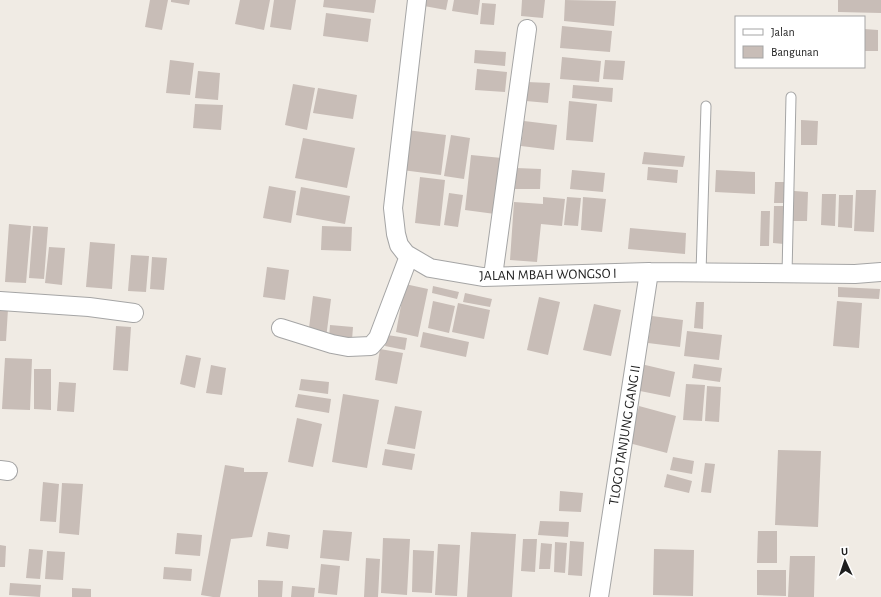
<svg xmlns="http://www.w3.org/2000/svg" width="881" height="597" font-family="'Alegreya Sans',sans-serif">
	<rect width="100%" height="100%" fill="#f0ebe4"/>
	<!-- building -->
	<path fill="#c8bdb7" d="M150 0H168L162 30 145 27Z
		M171 0H190L189 5 171 2Z
		M240 0H270L264 30 235 24Z
		M274 0H296L291 30 270 27Z
		M324 0H376L374 13 323 7Z
		M425 0H448L446 10 424 6Z
		M454 0H480L478 15 452 11Z
		M522 0H545L543 18 521 16Z
		M565 0 616 1 614 26 564 21Z
		M838 0H881V13L838 12Z
		M482 3 496 4 494 25 480 24Z
		M326 13 371 19 368 42 323 36Z
		M562 26 612 31 610 52 560 48Z
		M864 29 878 30V51H864Z
		M475 50 506 52 505 66 474 63Z
		M562 57 601 61 599 82 560 79Z
		M170 60 194 63 190 95 166 93Z
		M605 60 625 61 623 80 603 79Z
		M477 69 507 72 505 92 475 90Z
		M198 71 220 73 218 100 195 98Z
		M527 82 550 83 548 103 526 101Z
		M293 84 315 88 307 130 285 125Z
		M573 85 613 88 612 102 572 98Z
		M318 88 357 95 353 119 313 113Z
		M569 101 597 104 593 142 566 140Z
		M195 104 223 105 221 130 193 128Z
		M801 120 818 121 817 145H801Z
		M524 121 557 125 554 150 521 146Z
		M407 130 446 135 441 175 402 170Z
		M451 135 470 138 464 179 444 176Z
		M303 138 355 148 347 188 295 178Z
		M644 152 685 156 683 167 642 164Z
		M471 155 502 158 495 214 465 210Z
		M648 167 678 170 677 183 647 180Z
		M516 168 541 169 540 189H515Z
		M572 170 605 173 603 192 570 189Z
		M716 170 755 172V194L715 192Z
		M420 177 445 180 440 226 415 223Z
		M775 182H785L784 203H774Z
		M269 186 296 191 291 223 263 218Z
		M301 187 350 196 345 224 296 215Z
		M856 190H876L874 232 854 231Z
		M794 191 808 192 807 221H793Z
		M449 193 463 195 458 227 444 225Z
		M822 194H836L835 226 821 225Z
		M839 195H853L852 228 838 227Z
		M543 197 565 199 562 226 541 224 537 262 510 260 514 202 543 204Z
		M567 197 581 198 578 226 564 225Z
		M583 197 606 199 602 232 581 230Z
		M774 206H785L784 244 773 243Z
		M761 211H770L769 246H760Z
		M9 224 31 226 26 283 5 282Z
		M33 226 48 227 44 279 29 278Z
		M322 226 352 227 351 251 321 250Z
		M630 228 686 233 685 254 628 249Z
		M90 242 115 244 112 289 86 287Z
		M49 247 65 248 62 285 45 283Z
		M131 255 149 256 146 292 128 291Z
		M152 257 167 258 164 290 150 289Z
		M267 267 289 270 285 300 263 297Z
		M405 284 428 289 418 337 396 332Z
		M433 286 459 292 457 299 432 293Z
		M838 287 880 289 879 299 838 297Z
		M465 293 492 299 490 307 463 302Z
		M313 296 331 299 326 338 308 336Z
		M539 297 560 302 548 355 527 350Z
		M433 301 455 306 449 333 428 328Z
		M837 301 862 303 859 348 833 346Z
		M696 302H704L703 329 694 328Z
		M458 303 490 310 484 339 452 332Z
		M594 304 621 310 611 356 583 350Z
		M0 309H8L6 341H0Z
		M652 316 683 320 680 347 648 343Z
		M330 325 353 327 352 340 329 338Z
		M116 326 131 327 128 371 113 370Z
		M687 331 722 335 719 360 684 356Z
		M423 332 469 342 466 357 420 347Z
		M387 335 407 338 405 350 385 346Z
		M380 349 403 353 397 384 375 380Z
		M186 355 201 358 195 388 180 384Z
		M5 358 32 359 30 410 2 409Z
		M641 364 675 372 670 397 635 390Z
		M694 364 722 368 720 382 692 378Z
		M211 365 226 368 222 395 206 393Z
		M34 369H51V410L34 409Z
		M301 379 329 382 328 394 299 390Z
		M59 382 76 383 74 412 57 411Z
		M686 384 705 385 702 421 683 420Z
		M707 386 721 387 719 422 705 421Z
		M298 394 331 399 329 413 295 407Z
		M343 394 379 400 367 468 332 462Z
		M395 406 422 411 415 449 387 444Z
		M639 406 676 416 667 453 629 443Z
		M297 418 322 424 313 467 288 462Z
		M385 449 415 454 412 470 382 465Z
		M778 450 821 451 818 527 775 525Z
		M673 457 694 461 692 474 670 470Z
		M705 463 715 464 711 493 701 492Z
		M225 465 244 468V472H268L252 537 231 539 220 597H213L201 595Z
		M667 474 692 481 689 493 664 487Z
		M43 482 59 484 56 522 40 521Z
		M62 483 83 484 79 535 59 533Z
		M560 491 583 493 581 512 559 511Z
		M540 521 569 522 568 537 538 535Z
		M323 530 352 532 349 561 320 558Z
		M758 531H777V563H757Z
		M268 532 290 535 288 549 266 546Z
		M471 532 516 534 512 597H467Z
		M177 533 202 535 200 556 175 554Z
		M383 538 410 539 407 595 381 593Z
		M523 539H537L535 572 521 571Z
		M570 541 584 542 582 576 568 575Z
		M555 542 567 543 565 573 554 572Z
		M541 543 552 544 550 569H539Z
		M438 544 460 545 457 596 435 595Z
		M0 545 6 546 5 567H0Z
		M29 549 43 550 40 579 26 578Z
		M654 549 694 550 693 596 653 595Z
		M413 550 434 551 432 593 412 592Z
		M47 551 65 552 63 580 45 579Z
		M790 556H815L814 597H788Z
		M366 558 380 559 378 597H364Z
		M321 564 340 566 337 595 318 593Z
		M164 567 192 569 191 581 163 579Z
		M757 570H786V596L757 595Z
		M258 580 283 581 282 597H258Z
		M10 583 41 585 40 597 9 595Z
		M292 586 315 588 314 597H291Z
		M72 588 91 589V597H72Z"/>
	<g fill="none" stroke-linecap="round" stroke-linejoin="round">
		<defs>
			<path id="service" d="M701 273 706 106
				M787 274 791 97"/>
			<path id="minor" d="M417 0 393 208 396 234 399 245 406 254 430 268 483 277 649 272 855 274 881 272
				M493 276 527 29
				M0 301 89 307 134 313
				M281 328 332 344 348 347 371 346 378 338 409 256
				M0 470 8 471
				M599 597 649 272"/>
		</defs>
		<!-- service casing -->
		<use href="#service" stroke="#a5a5a5" stroke-width="11"/>
		<!-- minor casing -->
		<use href="#minor" stroke="#a5a5a5" stroke-width="20"/>
		<!-- service -->
		<use href="#service" stroke="#fff" stroke-width="9"/>
		<!-- minor -->
		<use href="#minor" stroke="#fff" stroke-width="18"/>
	</g>
	<g text-anchor="middle" stroke-width="3" stroke-linejoin="round" paint-order="stroke">
		<!-- street labels -->
		<g font-size="14" fill="#1e1e1e" stroke="#fff">
			<text transform="translate(548 274) rotate(-1)" y="5">JALAN MBAH WONGSO I</text>
			<text transform="translate(624 435) rotate(-81)" y="5">TLOGO TANJUNG GANG II</text>
		</g>
	</g>
	<!-- legend -->
	<rect x="735" y="16" width="130" height="52" fill="#ffffff" stroke="#a5a5a5"/>
	<rect x="743" y="29" width="20" height="6" fill="#ffffff" stroke="#a5a5a5"/>
	<text x="771" y="36" font-size="12" fill="#1e1e1e">Jalan</text>
	<rect x="743" y="46" width="20" height="12" fill="#c8bdb7" stroke="#a5a5a5"/>
	<text x="771" y="56" font-size="12" fill="#1e1e1e">Bangunan</text>
	<!-- north arrow -->
	<g transform="translate(845 561) rotate(357)" stroke="#ffffff" stroke-width="3" paint-order="stroke">
	<path d="M0-3L7 15L0 10L-7 15Z" fill="#1e1e1e"/>
	<text y="-6" font-size="11" font-weight="bold" text-anchor="middle" fill="#1e1e1e">U</text>
	</g>
</svg>
